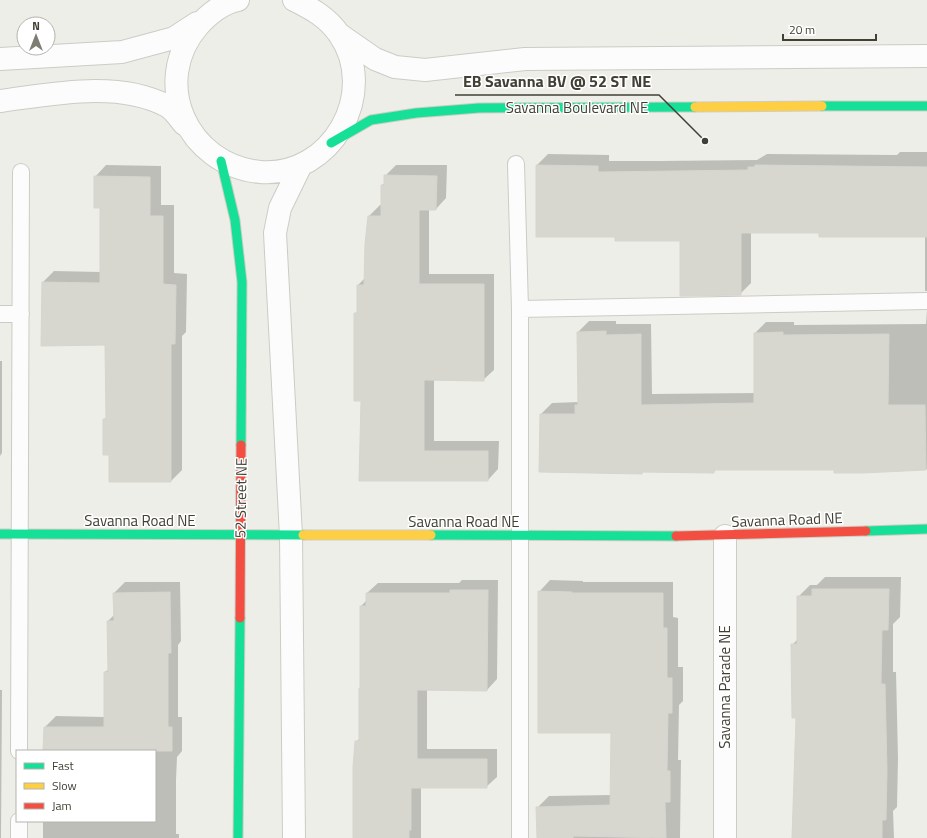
<svg xmlns="http://www.w3.org/2000/svg" width="927" height="838" font-family="'Titillium Web',sans-serif">
	<rect width="100%" height="100%" fill="#eeeee8"/>
	<!-- shadow -->
	<path fill="#0003" d="M900 152H927V291H925V236L820 232H751V283L740 294 681 240 616 236 537 165 548 154 609 155V161H658L757 160 767 154 897 155Z
		M106 165 161 166V205H174V273L187 274 186 332 182 336V470L171 481 104 419 107 417 106 344 43 282 54 271 101 272V207L95 177Z
		M396 165H447L446 198 436 209H429V274H494V370L483 380H434V441H499L498 469 488 480H360L362 400 355 314 358 311V285L365 278 369 216 380 205H382V185L385 183V176Z
		M927 310V469L835 472V469H716L714 472 644 471 642 473 541 414 552 403 579 402 578 332 589 321H616V324H651L652 394 755 393V333L766 322H794V325L926 324Z
		M0 361H2V453L0 456Z
		M825 577H901L900 617 893 624V672H896L898 758 897 807 893 811 894 838H792L797 717 792 645 798 639V597L810 585H817Z
		M462 580H498L497 679 487 690 427 689V749H497V777L486 787H421V838H355L356 742 360 738 361 606 367 600V593L378 583H459Z
		M550 580 583 581V582H673V617L678 618V667H683V701L679 705 678 760H681L680 838H538L537 808 549 796 611 795 612 732 539 592Z
		M125 582H180L181 641 178 645V717H182V751L177 757 176 780V834H179V838H43V821H155V751H44L45 727 56 716 105 717V672L109 669 108 621 115 614 114 593Z
		M0 690H2L1 838H0Z"/>
	<!-- building -->
	<path fill="#d7d7d0" stroke="#d6d5ce" d="M536 165 598 166V172L748 170V167H755V165L927 167V237H819V233H741V295L680 296V241H615V237H536Z
		M384 175 437 176 436 210H419V284H484V381L424 380V451H488V481H359L361 401H354V313H357V285H364L365 244 368 216H381V185H384Z
		M94 176 150 177V216H163V284L176 285 175 344H171V482H109V455H103V419H106L105 345 41 346 42 282 100 283V208H94Z
		M606 331V335L641 334V405L754 403V333L783 332V335L889 334 888 405H925L926 470 862 473H834V470H714V473L642 472V474L539 472 540 414H575V405H578L577 332Z
		M812 589H889L888 630H882L881 684H885L887 771 886 820H882V838H792L796 718H792L791 644H797V596H812Z
		M450 590H488L487 691 417 690V759H487V788H411V830H409V838H353V767L355 741H359V688H360V606H366V593H450Z
		M538 591 572 592V593H663V628H667V678H672V713H668L667 771H670V802H665L666 838 573 836V838H537L536 807 610 805 611 733H538Z
		M170 592 171 653H168V727H172V751H43L44 727H104V672H108L107 621H114L113 593Z"/>
	<g fill="none" stroke-linecap="round" stroke-linejoin="round">
		<defs>
			<path id="lane" d="M516 164 520 309V838
				M520 309 927 301
				M0 314H21
				M19 751 21 172
				M19 838V821"/>
			<path id="street" d="M238 0C223 3 208 15 198 26 150 82 187 165 260 172 331 178 380 93 339 34 327 17 312 9 294 0
				M339 34 375 59 395 67 425 70 525 59 927 56
				M0 59 122 52 174 38 197 23
				M0 101C52 94 119 80 167 106 174 110 179 118 184 124
				M725 536V838
				M294 838 291 536 275 233 280 208 301 165"/>
			<path id="fast" d="M822 106H927
				M331 143 371 120 416 113 479 108 695 107
				M221 161 235 220 242 282 241 445
				M866 531 927 529
				M0 534 303 535
				M431 535 676 536
				M238 838 240 618"/>
			<path id="slow" d="M695 107 822 106
				M303 535H431"/>
			<path id="jam" d="M676 536 866 531
				M240 618 241 445"/>
		</defs>
		<!-- lane casing -->
		<use href="#lane" stroke="#cccbc5" stroke-width="18"/>
		<!-- street casing -->
		<use href="#street" stroke="#cccbc5" stroke-width="24"/>
		<!-- fast casing -->
		<use href="#fast" stroke="#cdcdc1" stroke-width="11"/>
		<!-- slow casing -->
		<use href="#slow" stroke="#cdcdc1" stroke-width="11"/>
		<!-- jam casing -->
		<use href="#jam" stroke="#cdcdc1" stroke-width="11"/>
		<!-- lane -->
		<use href="#lane" stroke="#fcfcfc" stroke-width="16"/>
		<!-- street -->
		<use href="#street" stroke="#fcfcfc" stroke-width="22"/>
		<!-- fast -->
		<use href="#fast" stroke="#16e098" stroke-width="9"/>
		<!-- slow -->
		<use href="#slow" stroke="#ffcf43" stroke-width="9"/>
		<!-- jam -->
		<use href="#jam" stroke="#f24e42" stroke-width="9"/>
	</g>
	<g text-anchor="middle" stroke-width="3" stroke-linejoin="round" paint-order="stroke">
		<!-- street labels -->
		<g font-size="15" fill="#424035" stroke="#fff">
			<text x="577" y="113">Savanna Boulevard NE</text>
			<text transform="translate(241 498) rotate(-89)" y="5">52 Street NE</text>
			<text transform="translate(787 520) rotate(-2)" y="5">Savanna Road NE</text>
			<text x="140" y="526">Savanna Road NE</text>
			<text x="464" y="527">Savanna Road NE</text>
			<text transform="translate(725 687) rotate(-90)" y="5">Savanna Parade NE</text>
		</g>
	</g>
	<!-- callouts -->
	<path fill="none" stroke="#424035" stroke-width="1.5" d="M705 141L659 95H455"/>
	<circle fill="#424035" stroke="#fff" stroke-width="1.5" cx="705" cy="141" r="4"/>
	<g font-size="16" text-anchor="middle" font-weight="bold" fill="#424035" stroke="#fff" stroke-width="3" stroke-linejoin="round" paint-order="stroke">
		<text x="557" y="87">EB Savanna BV @ 52 ST NE</text>
	</g>
	<!-- legend -->
	<rect x="16" y="750" width="140" height="72" fill="#ffffff" stroke="#b3b3ae"/>
	<rect x="24" y="763" width="20" height="6" fill="#16e098" stroke="#b3b3ae"/>
	<text x="52" y="770" font-size="12" fill="#424035">Fast</text>
	<rect x="24" y="783" width="20" height="6" fill="#ffcf43" stroke="#b3b3ae"/>
	<text x="52" y="790" font-size="12" fill="#424035">Slow</text>
	<rect x="24" y="803" width="20" height="6" fill="#f24e42" stroke="#b3b3ae"/>
	<text x="52" y="810" font-size="12" fill="#424035">Jam</text>
	<!-- north arrow -->
	<g transform="translate(36 36)"><circle r="19" fill="#ffffff" stroke="#b3b3ae"/>
	<path d="M0-3L7 15L0 10L-7 15Z" fill="#7e7d74"/>
	<text y="-6" font-size="11" font-weight="bold" text-anchor="middle" fill="#424035">N</text>
	</g>
	<!-- scale -->
	<path d="M783 34v6h93v-6" fill="none" stroke="#424035" stroke-width="2"/>
	<text x="789" y="34" font-size="12" fill="#424035" stroke="#ffffff" stroke-width="3" paint-order="stroke">20 m</text>
</svg>
